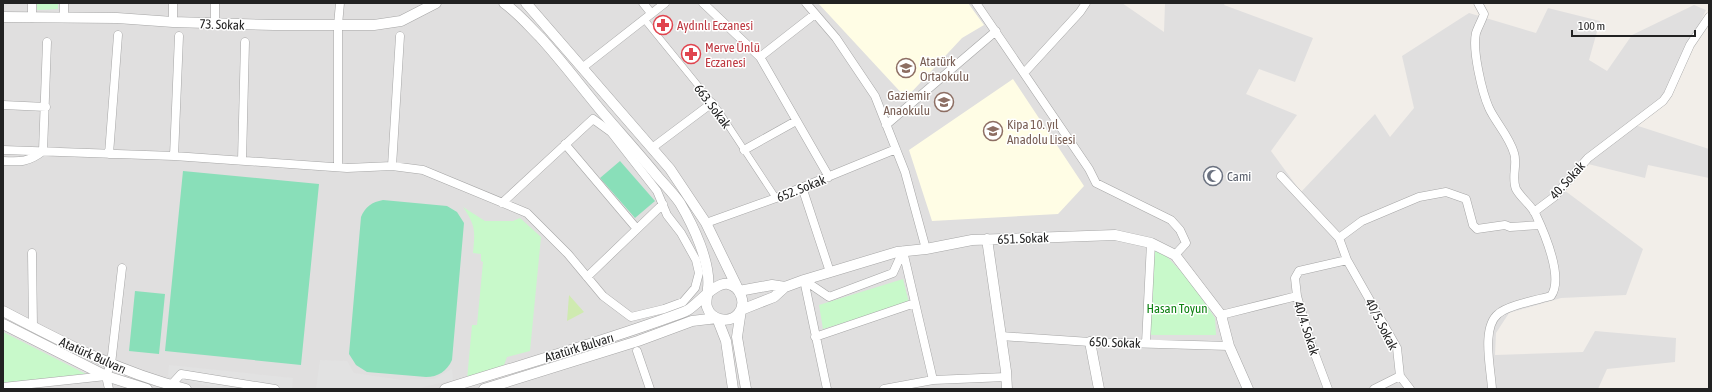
<svg xmlns="http://www.w3.org/2000/svg" width="1712" height="392" font-family="'Asap Condensed',sans-serif">
	<rect width="100%" height="100%" fill="#f2eee9"/>
	<!-- residential -->
	<path fill="#e0dfdf" d="M3 3H1122L1164 32 1165 3H1225L1224 5 1313 38 1295 82 1259 69 1246 94 1297 115 1271 151 1301 192 1375 114 1390 137 1414 108 1402 56 1469 13 1536 33 1548 8 1600 21 1589 60 1607 71 1632 35 1694 5 1706 10 1666 95 1629 123 1709 149V178L1648 165 1645 178 1588 164 1564 190 1643 249 1626 295 1561 298 1509 313 1496 333 1495 355 1583 352 1595 331 1676 338 1675 362 1607 369 1598 389H3Z"/>
	<!-- education -->
	<path fill="#fffde5" d="M818 3H968L984 25 962 38 906 98Z
		M1013 79 1084 186 1058 214 932 221 909 150Z"/>
	<!-- grass -->
	<path fill="#cfeab0" d="M569 295 584 312 567 321Z"/>
	<!-- park -->
	<path fill="#c8f9ca" d="M37 3H58V9L37 10Z
		M463 207 485 221H513L520 218 541 237 530 351 507 357 503 368 467 380 472 325H477L483 262 481 261V254L473 253C475 231 476 226 463 207Z
		M1155 244 1189 280 1215 318 1216 335H1152L1148 333Z
		M903 279 909 303 823 329 819 305Z
		M3 332 86 374 3 383Z"/>
	<!-- pitch -->
	<path fill="#89dfb9" d="M620 161 655 201 635 218 600 178Z
		M183 171 319 184 301 365 165 351Z
		M383 200 447 206 457 212 464 223 452 360C447 371 438 377 426 377L367 372 356 365 349 354 361 217C365 207 372 202 383 200Z
		M135 291 165 294 159 354 129 351Z"/>
	<!-- parking -->
	<path fill="#e2e2e2" d="M320 360 347 361 354 373 402 380 434 379 452 369 453 380 415 389H316Z
		M169 365 293 378 292 389H218L168 376Z"/>
	<g fill="none" stroke-linecap="round" stroke-linejoin="round">
		<defs>
			<path id="pedestrian" d="M644 19 718 110 776 198"/>
			<path id="minor" d="M32 3V18
				M64 3V18
				M643 3 651 13
				M703 3 760 57
				M806 3 836 38 875 96 905 172 926 249
				M976 3 1089 169 1096 183 1171 220 1180 230 1186 243 1175 255
				M1478 3 1484 14C1482 20 1478 27 1476 33 1472 50 1482 92 1489 108 1496 123 1509 136 1514 153 1518 164 1511 177 1516 189 1521 198 1530 204 1535 213 1544 232 1564 278 1551 296 1537 300 1508 305 1498 314 1481 328 1491 369 1492 389
				M815 14 760 57 829 177
				M173 22V3
				M215 23V3
				M582 68 665 3
				M1024 73 1080 12 1086 3
				M3 105 46 107
				M886 125 996 31
				M565 144 637 229 663 204
				M652 148 712 103
				M3 150 174 156 347 168 392 166 423 170 527 213 568 254 603 296 631 317 664 309 683 302 695 288 699 273 696 260 681 233 667 215 657 191 611 132 593 119 502 203
				M744 150 796 121
				M109 154 118 35
				M174 156 179 36
				M242 160 245 42
				M3 161C21 162 29 162 43 151L47 42
				M392 166 400 36
				M338 167V25L340 3
				M1281 176 1339 238 1347 260 1397 348 1400 376 1410 389
				M802 187 830 272
				M1534 212 1554 197 1588 158 1663 101 1668 94 1690 45 1709 17
				M706 223 776 198 896 149
				M1339 238 1362 221 1419 197 1446 192 1466 199 1473 225 1477 229 1505 225 1510 227 1540 225
				M32 253 33 327
				M587 277 637 229
				M804 280 829 297 893 273 903 251 933 380
				M804 280 827 389
				M1297 296 1295 278 1299 271 1347 260
				M1221 315 1297 296 1310 341 1328 389
				M1001 336 1090 342 1229 346
				M815 337 915 303
				M1146 343 1151 243
				M637 351 650 389
				M171 385 181 374 275 389
				M3 387 106 376
				M109 389 106 376 111 364 122 268
				M884 389 933 380 1006 377
				M1374 389 1400 376"/>
			<path id="tertiary" d="M526 3 670 169 706 223 739 291
				M3 17 117 18 173 22 274 25H374L401 21 436 3
				M987 239 1006 371 1007 389
				M739 291 772 285 785 287
				M741 310 774 297 785 287 804 280 897 252 926 249 972 240 1115 235 1151 243 1175 255 1221 315 1229 346 1248 389
				M741 310 737 337 746 389
				M3 311C62 342 121 373 186 389
				M717 318 726 341 733 389
				M3 324 106 376 147 389
				M1090 342 1099 389
				M445 389C520 365 596 344 670 317 676 315 682 313 688 310 699 303 715 282 728 284 741 287 747 304 738 314 729 324 711 320 707 307 705 301 708 295 708 288 711 263 693 225 680 203 674 194 665 185 658 177 640 155 621 134 603 113 582 88 562 61 540 37 528 25 518 13 504 3
				M484 389 638 341 692 321 717 318"/>
		</defs>
		<!-- pedestrian casing -->
		<use href="#pedestrian" stroke="#a6a6a6" stroke-width="7"/>
		<!-- minor casing -->
		<use href="#minor" stroke="#a6a6a6" stroke-width="9"/>
		<!-- tertiary casing -->
		<use href="#tertiary" stroke="#a6a6a6" stroke-width="11"/>
		<!-- pedestrian -->
		<use href="#pedestrian" stroke="#fff" stroke-width="6"/>
		<!-- minor -->
		<use href="#minor" stroke="#fff" stroke-width="8"/>
		<!-- tertiary -->
		<use href="#tertiary" stroke="#fff" stroke-width="10"/>
	</g>
	<!-- icons -->
	<defs>
		<symbol id="pharmacy-ring" viewBox="-11 -11 22 22"><circle r="9.5" fill="#fff" stroke="#e0444e" stroke-width="1.5"/><path d="M-2-6h4v4h4v4h-4v4h-4v-4h-4v-4h4Z" fill="#e0444e"/></symbol>
		<symbol id="school-ring" viewBox="-11 -11 22 22"><circle r="9.5" fill="#fff" stroke="#8d6e63" stroke-width="1.5"/><path d="M0-5L7-2L0 1L-7-2ZM-4 1L0 2.5L4 1V4Q0 6-4 4Z" fill="#8d6e63"/></symbol>
		<symbol id="mosque-ring" viewBox="-11 -11 22 22"><circle r="9.5" fill="#fff" stroke="#6b7280" stroke-width="1.5"/><path d="M3.5-4.9A6 6 0 1 0 3.5 4.9A5 5 0 1 1 3.5-4.9Z" fill="#6b7280"/></symbol>
	</defs>
	<g fill-rule="evenodd">
		<use href="#pharmacy-ring" x="652" y="14" width="22" height="22"/>
		<use href="#pharmacy-ring" x="680" y="43" width="22" height="22"/>
		<use href="#school-ring" x="895" y="57" width="22" height="22"/>
		<use href="#school-ring" x="933" y="91" width="22" height="22"/>
		<use href="#school-ring" x="982" y="120" width="22" height="22"/>
		<use href="#mosque-ring" x="1202" y="165" width="22" height="22"/>
	</g>
	<g text-anchor="middle" stroke-width="3" stroke-linejoin="round" paint-order="stroke">
		<!-- street labels -->
		<g font-size="13" fill="#222" stroke="#fff">
			<text transform="translate(222 24) rotate(2)" y="5">73. Sokak</text>
			<text transform="translate(713 106) rotate(53)" y="5">663. Sokak</text>
			<text transform="translate(1567 180) rotate(-48)" y="5">40. Sokak</text>
			<text transform="translate(801 188) rotate(-22)" y="5">652. Sokak</text>
			<text transform="translate(1023 238) rotate(-2)" y="5">651. Sokak</text>
			<text transform="translate(1382 324) rotate(63)" y="5">40/5. Sokak</text>
			<text transform="translate(1307 328) rotate(72)" y="5">40/4. Sokak</text>
			<text transform="translate(1115 342) rotate(2)" y="5">650. Sokak</text>
			<text transform="translate(579 347) rotate(-17)" y="5">Atatürk Bulvarı</text>
			<text transform="translate(93 355) rotate(24)" y="5">Atatürk Bulvarı</text>
		</g>
		<!-- health labels -->
		<g font-size="13" fill="#be3a42" stroke="#fff" text-anchor="start">
			<text x="677" y="30">Aydınlı Eczanesi</text>
			<text x="705" y="52">Merve Ünlü<tspan x="705" dy="15">Eczanesi</tspan></text>
		</g>
		<!-- education labels -->
		<g font-size="13" fill="#785e54" stroke="#fff" text-anchor="start">
			<text x="920" y="66">Atatürk<tspan x="920" dy="15">Ortaokulu</tspan></text>
			<text x="930" y="100" text-anchor="end">Gaziemir<tspan x="930" dy="15">Anaokulu</tspan></text>
			<text x="1007" y="129">Kipa 10. yıl<tspan x="1007" dy="15">Anadolu Lisesi</tspan></text>
		</g>
		<!-- worship labels -->
		<g font-size="13" fill="#5b616d" stroke="#fff" text-anchor="start">
			<text x="1227" y="181">Cami</text>
		</g>
		<!-- park labels -->
		<g font-size="13" fill="#0e8212" stroke="#fff">
			<text x="1177" y="313">Hasan Toyun</text>
		</g>
	</g>
	<!-- border -->
	<rect width="1712" height="392" fill="none" stroke="#222222" stroke-width="8"/>
	<!-- scale -->
	<path d="M1572 30v6h123v-6" fill="none" stroke="#222222" stroke-width="2"/>
	<text x="1578" y="30" font-size="12" fill="#222222" stroke="#ffffff" stroke-width="3" paint-order="stroke">100 m</text>
</svg>
